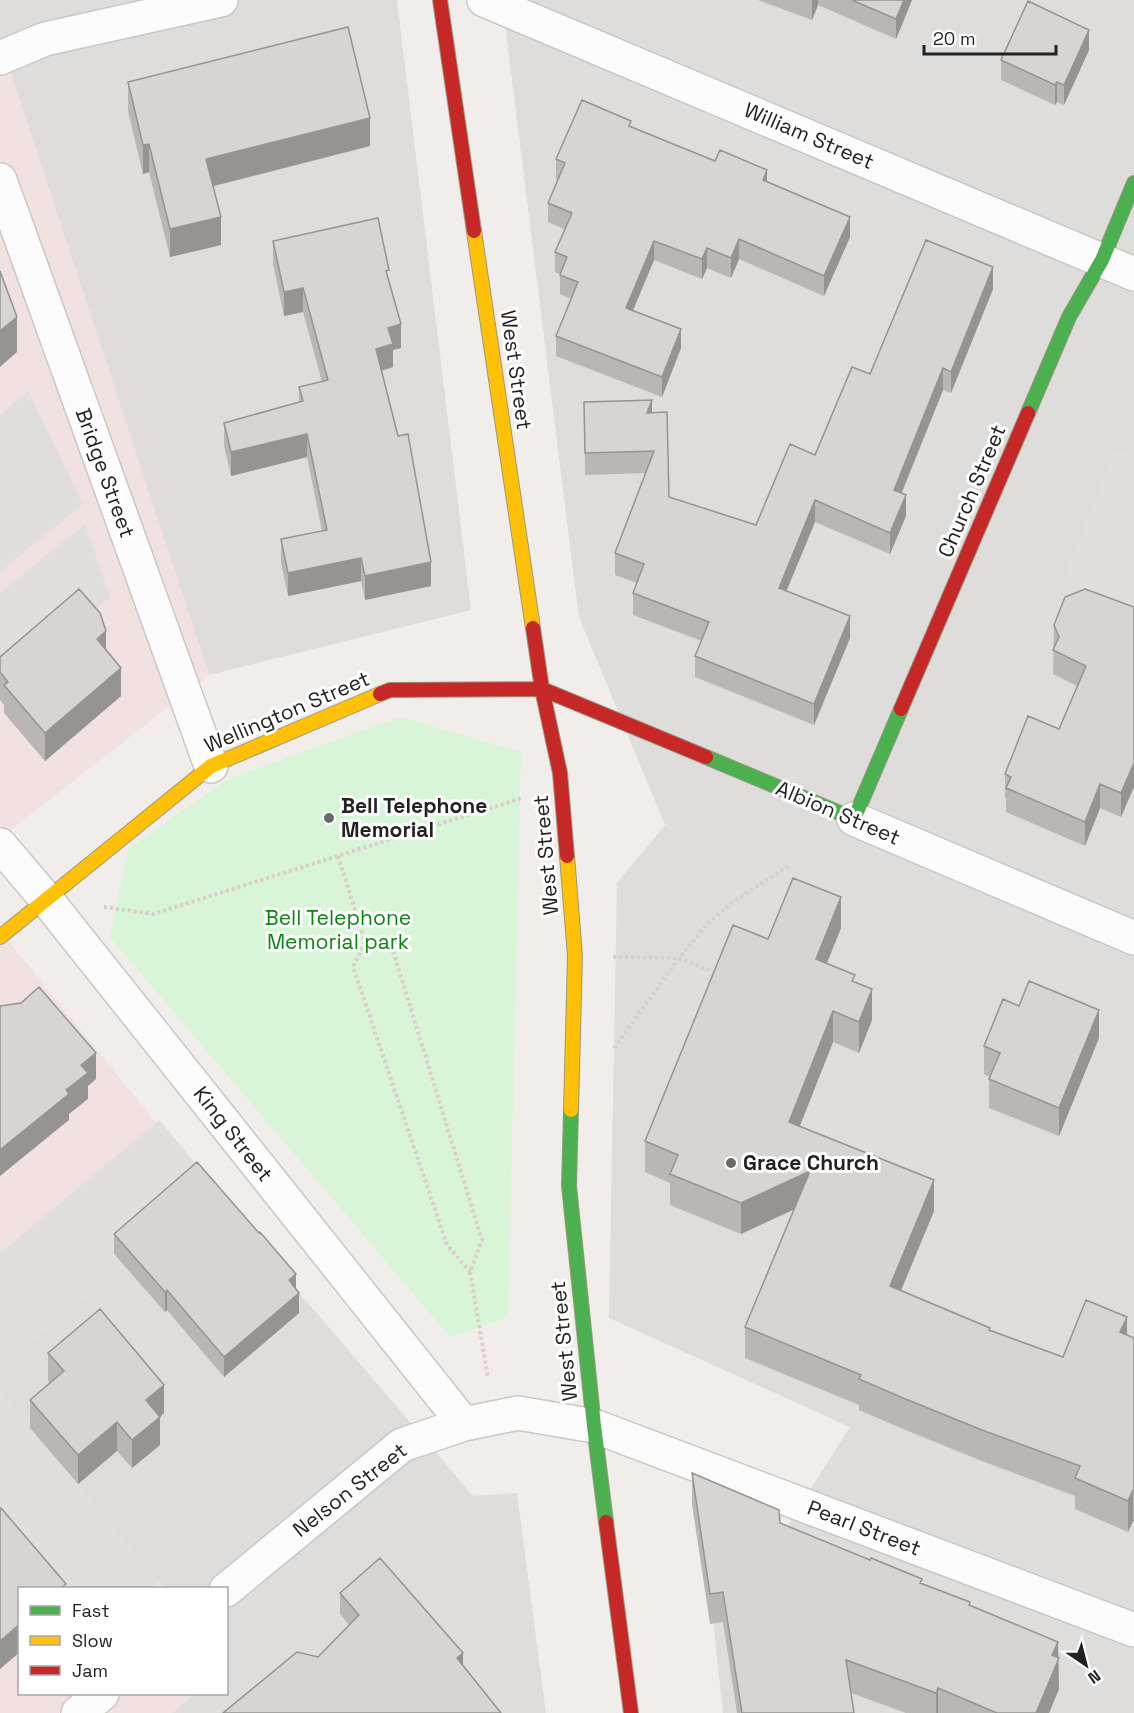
<svg xmlns="http://www.w3.org/2000/svg" width="1134" height="1713" font-family="'Space Grotesk',sans-serif">
	<rect width="100%" height="100%" fill="#f0edea"/>
	<!-- residential -->
	<path fill="#dfdddc" d="M0 0H397L471 610 209 675 0 40Z
		M502 0H939L901 105 967 140 1028 0H1134V1014L665 825 579 617Z
		M1134 1167V1669L1084 1648 1057 1713H723L701 1508 787 1526 850 1427 939 1203 1093 1267Z
		M197 1173 473 1496 517 1493 546 1713H172L194 1694H226L227 1666 229 1663 226 1660V1588H164L0 1398V1341Z"/>
	<!-- commercial -->
	<path fill="#f1e1e0" d="M0 40 209 675 0 838Z
		M0 931 197 1173 0 1341Z
		M0 1399 164 1588H20V1694H194L172 1713H0Z"/>
	<!-- religious -->
	<path fill="#dedddc" d="M939 0H1028L967 140 901 105Z
		M665 825 1134 1014V1167L1093 1267 939 1204 850 1427 609 1318 617 883Z
		M1084 1648 1134 1669V1713H1057Z"/>
	<!-- park -->
	<path fill="#d9f5d7" d="M400 717 521 752 508 1317 450 1337 110 937 128 849 228 779Z"/>
	<!-- parking -->
	<path fill="#e0dfde" d="M28 391 83 504 0 572V415Z
		M1115 450 1134 458V612L1062 582Z
		M85 524 110 597 0 691V593Z
		M159 1120 217 1189 0 1369V1253Z
		M0 1391 159 1582 150 1588H60L0 1517Z"/>
	<g fill="none" stroke-linecap="round" stroke-linejoin="round">
		<defs>
			<path id="street" d="M484 0 1134 274
				M0 58 45 39 221 0
				M0 180 211 766
				M854 819 1134 938
				M0 845 46 899 464 1424
				M226 1590 402 1445 464 1424 518 1413 594 1426 1134 1630
				M78 1713 102 1694"/>
			<path id="fast" d="M1028 413 1069 317 1102 260 1134 183
				M706 757 854 819 901 709
				M571 1110 569 1186 594 1426 606 1522"/>
			<path id="slow" d="M474 231 533 628
				M567 856 575 956 571 1110
				M0 937 211 766 380 694"/>
			<path id="jam" d="M440 0 474 231
				M533 628 542 689 560 773 567 856
				M380 694 390 690 542 689 706 757
				M901 709 1028 413
				M606 1522 631 1713"/>
		</defs>
		<!-- street casing -->
		<use href="#street" stroke="#c9c8c6" stroke-width="36"/>
		<!-- fast casing -->
		<use href="#fast" stroke="#9a9a81" stroke-width="16"/>
		<!-- slow casing -->
		<use href="#slow" stroke="#9a9a81" stroke-width="16"/>
		<!-- jam casing -->
		<use href="#jam" stroke="#9a9a81" stroke-width="16"/>
		<!-- path -->
		<path stroke="#dccdcc" stroke-width="4" stroke-dasharray="3 3" stroke-linecap="butt" d="M338 856 365 942 393 951 482 1240 470 1272 488 1378
			M104 907 153 914 522 798
			M365 942 353 967 447 1245 470 1272
			M613 957 679 958 709 970
			M614 1048 679 958 707 924 733 902 790 865"/>
		<!-- street -->
		<use href="#street" stroke="#fdfcfc" stroke-width="33"/>
		<!-- fast -->
		<use href="#fast" stroke="#4caf50" stroke-width="14"/>
		<!-- slow -->
		<use href="#slow" stroke="#ffc107" stroke-width="14"/>
		<!-- jam -->
		<use href="#jam" stroke="#c62828" stroke-width="14"/>
	</g>
	<!-- wall -->
	<path fill="#b9b6b4" d="M758 0H912L896 39 818 5 812 20Z
		M1089 50 1064 105 1057 102 1055 105 1001 80V60Z
		M128 82 370 146 213 186 221 245 170 257 149 172 143 174 128 111Z
		M631 127 767 182 850 237 824 296 739 259 731 278 707 268 702 279 654 260 633 310 681 348 662 397 556 356V336L571 299 560 294V274L555 272V252L564 229 548 222V203L558 180 556 179V159Z
		M273 241 389 281 401 348 393 350V367L382 371 431 586 365 600 361 581 288 596 281 563V539L322 531 307 457 231 476 224 446V423L299 402V387L322 382 303 312 284 316 273 264Z
		M993 289 951 393 943 390 902 493 906 516 890 554 815 522 786 591 850 638 814 725 695 677V656L702 641 633 615V593L637 583 615 575V553L646 473 585 475 584 402 652 413 669 497 756 525 815 455 870 374Z
		M1134 607 1121 817 1100 808 1085 846 1006 812V799L1005 798V774L1059 729 1077 686 1053 674 1054 625Z
		M106 649 121 696 45 761 4 713V705L0 700V657Z
		M841 928 827 963 855 982 872 1020 859 1053 833 1042 800 1126 934 1211 901 1290 990 1331 1063 1357 1127 1335 1134 1338V1521H1133L1128 1532 1075 1509V1496L982 1461 903 1429 859 1410V1405L745 1358V1327L794 1209 741 1234 670 1205V1183L645 1172V1141L768 939Z
		M1099 1038 1059 1136 989 1108V1079L990 1077 984 1074V1046Z
		M114 1234 296 1289 299 1313 224 1377 167 1310 165 1312 114 1254Z
		M48 1353 164 1413 160 1417V1445L132 1468 117 1451 78 1484 30 1428V1400L50 1383 48 1381Z
		M692 1473 780 1523 970 1605 1058 1658 1059 1689 1049 1713H906L851 1693 854 1713H737L723 1622 710 1624 692 1504Z
		M340 1593 463 1665 318 1657 349 1625 340 1614Z"/>
	<!-- shaded-wall -->
	<path fill="#969492" d="M812 0H818V5L812 20Z
		M904 0H912L896 39V19Z
		M1089 30V50L1064 105V85Z
		M1057 82V102L1055 105V85Z
		M370 118V146L206 188V159Z
		M149 144V172L143 174V145Z
		M767 170V189L763 180Z
		M221 217V245L170 257V229Z
		M850 217V237L824 296V276Z
		M739 239V259L731 278V258Z
		M654 241V260L626 327V308Z
		M707 248V268L702 279V259Z
		M993 267V289L951 393V372Z
		M303 288V312L284 316V292Z
		M17 317V352L0 367V331Z
		M401 324V348L393 350V367L376 372V349L388 328Z
		M681 329V348L662 397V377Z
		M943 368V390L894 511V490Z
		M652 400V422L647 413Z
		M307 434V457L231 476V452Z
		M906 495V516L890 554V533Z
		M815 500V522L779 609V588Z
		M361 558V581L288 596V573Z
		M431 562V586L365 600V576Z
		M850 616V638L814 725V704Z
		M106 631V659L97 639Z
		M121 668V696L45 761V733Z
		M1134 763V787L1121 817V793Z
		M1100 784V808L1085 846V822Z
		M841 897V928L816 990V959Z
		M872 989V1020L859 1053V1022Z
		M1099 1010V1038L1059 1136V1108Z
		M833 1011V1042L789 1153V1122Z
		M96 1053V1079L88 1086V1099L69 1114V1120L0 1176V1150L66 1090 81 1065Z
		M810 1171V1202L741 1234V1203Z
		M934 1180V1211L890 1317V1286Z
		M296 1274V1294L289 1280Z
		M167 1290V1310L165 1312V1292Z
		M299 1293V1313L224 1377V1357Z
		M1127 1317V1348L1120 1332Z
		M164 1385V1413L160 1417V1445L132 1468V1440L146 1400Z
		M117 1422V1451L78 1484V1455Z
		M1133 1490V1521L1128 1532V1501Z
		M20 1624V1652L0 1669V1641Z
		M1058 1642 1059 1689 1049 1713H1036L1052 1655Z
		M463 1653V1675L457 1658Z
		M938 1688V1713H936V1693Z"/>
	<!-- building -->
	<path fill="#d7d4d1" stroke="#969492" stroke-width="1.5" d="M852 0H904L896 19Z
		M1028 1 1089 30 1064 85 1057 82 1055 85 1001 60Z
		M348 27 370 118 206 159 221 217 170 229 149 144 143 145 128 82Z
		M582 100 631 121 629 126 715 161 720 150 767 170 763 180 850 217 824 276 739 239 731 258 707 248 702 259 654 241 626 308 681 329 662 377 556 336 578 282 560 275 567 257 555 252 572 213 548 203 565 163 556 159Z
		M378 218 389 270 386 271 401 324 388 328 393 344 376 349 398 436 408 434 431 562 365 576 361 558 288 573 281 539 327 530 307 434 231 452 224 423 303 401 299 387 328 380 303 288 284 292 273 241Z
		M926 240 993 267 951 372 943 368 894 490 906 495 890 533 815 500 779 588 850 616 814 704 695 656 709 622 633 593 644 564 615 553 654 451 585 453 584 402 652 400 647 413 667 412 669 497 756 525 790 444 815 455 852 367 870 374Z
		M0 271 17 317 0 331Z
		M79 589 100 613 106 631 97 639 121 668 45 733 4 685 8 682 0 672V657Z
		M1085 589 1134 607V763L1121 793 1100 784 1085 822 1006 788 1011 777 1005 774 1028 716 1059 729 1086 666 1053 650 1059 637 1054 625 1065 597Z
		M793 878 841 897 816 959 855 975 852 981 872 989 859 1022 833 1011 789 1122 934 1180 890 1286 990 1328 989 1330 1063 1357 1086 1300 1127 1317 1120 1332 1134 1338V1490H1133L1128 1501 1075 1478 1080 1466 982 1430 903 1398 859 1379 861 1375 745 1327 810 1171 741 1203 670 1174 678 1155 645 1141 733 925 768 939Z
		M1029 981 1099 1010 1059 1108 989 1079 1000 1053 984 1046 1003 999 1019 1006Z
		M39 987 96 1053 81 1065 88 1073 66 1090 69 1094 0 1150V1006L21 1003Z
		M197 1162 259 1233 260 1232 296 1274 289 1280 299 1293 224 1357 167 1290 165 1292 114 1234Z
		M100 1309 164 1385 146 1400 160 1417 132 1440 117 1422 78 1455 30 1400 64 1371 48 1353Z
		M692 1473 779 1510 780 1523 870 1560 871 1558 922 1579 920 1583 970 1602 969 1605 1058 1642 1052 1655 1059 1658 1036 1713H997L938 1688 936 1693 846 1660 854 1713H742L723 1592 710 1594Z
		M1 1508 66 1584 61 1588H20V1624L0 1641V1509Z
		M380 1558 463 1653 457 1658 501 1713H223L297 1652 318 1657 359 1615 340 1593Z"/>
	<!-- markers -->
	<g fill="#6a6968" stroke="#fff" stroke-width="2">
		<circle cx="329" cy="818" r="6"/>
		<circle cx="731" cy="1163" r="6"/>
	</g>
	<g text-anchor="middle" stroke-width="6" stroke-linejoin="round" paint-order="stroke">
		<!-- street labels -->
		<g font-size="21" fill="#222" stroke="#fff">
			<text transform="translate(809 136) rotate(23)" y="7">William Street</text>
			<text transform="translate(516 370) rotate(82)" y="7">West Street</text>
			<text transform="translate(105 473) rotate(70)" y="7">Bridge Street</text>
			<text transform="translate(972 491) rotate(-67)" y="7">Church Street</text>
			<text transform="translate(287 712) rotate(-23)" y="7">Wellington Street</text>
			<text transform="translate(838 813) rotate(23)" y="7">Albion Street</text>
			<text transform="translate(546 855) rotate(-95)" y="7">West Street</text>
			<text transform="translate(233 1134) rotate(52)" y="7">King Street</text>
			<text transform="translate(564 1341) rotate(-96)" y="7">West Street</text>
			<text transform="translate(350 1490) rotate(-38)" y="7">Nelson Street</text>
			<text transform="translate(864 1528) rotate(21)" y="7">Pearl Street</text>
		</g>
		<!-- poi labels -->
		<g font-size="21" font-weight="bold" fill="#222" stroke="#fff" text-anchor="start">
			<text x="341" y="813">Bell Telephone<tspan x="341" dy="24">Memorial</tspan></text>
			<text x="743" y="1170">Grace Church</text>
		</g>
		<!-- park labels -->
		<g font-size="21" fill="#09860f" stroke="#fff">
			<text x="338" y="925">Bell Telephone<tspan x="338" dy="24">Memorial park</tspan></text>
		</g>
	</g>
	<!-- legend -->
	<rect x="18" y="1587" width="210" height="108" fill="#ffffff" stroke="#a7a7a7" stroke-width="1.5"/>
	<rect x="30" y="1606" width="30" height="9" fill="#4caf50" stroke="#a7a7a7" stroke-width="1.5"/>
	<text x="72" y="1617" font-size="18" fill="#222222">Fast</text>
	<rect x="30" y="1636" width="30" height="9" fill="#ffc107" stroke="#a7a7a7" stroke-width="1.5"/>
	<text x="72" y="1647" font-size="18" fill="#222222">Slow</text>
	<rect x="30" y="1666" width="30" height="9" fill="#c62828" stroke="#a7a7a7" stroke-width="1.5"/>
	<text x="72" y="1677" font-size="18" fill="#222222">Jam</text>
	<!-- north arrow -->
	<g transform="translate(1086 1665) rotate(145)" stroke="#ffffff" stroke-width="4.5" paint-order="stroke">
	<path d="M0-4.5L10 22L0 15L-10 22Z" fill="#222222"/>
	<text y="-9" font-size="16" font-weight="bold" text-anchor="middle" fill="#222222">N</text>
	</g>
	<!-- scale -->
	<path d="M924 45v9h132v-9" fill="none" stroke="#222222" stroke-width="3"/>
	<text x="933" y="45" font-size="18" fill="#222222" stroke="#ffffff" stroke-width="4.5" paint-order="stroke">20 m</text>
</svg>
